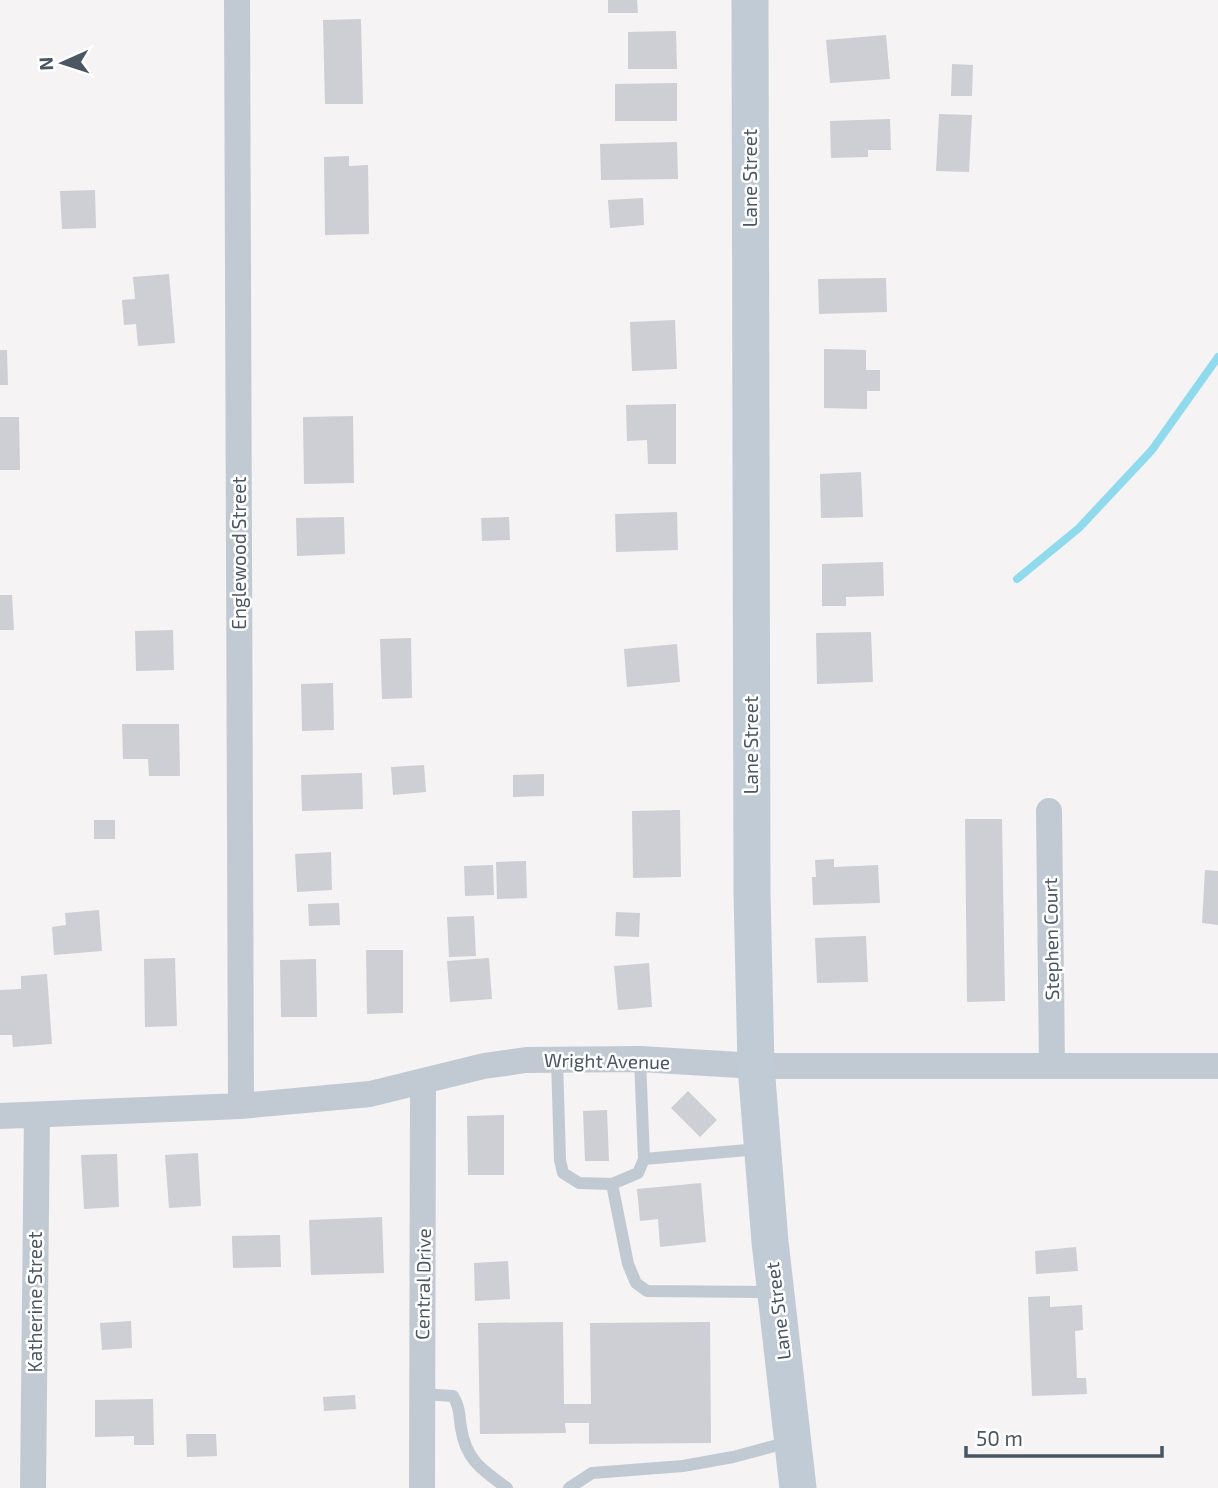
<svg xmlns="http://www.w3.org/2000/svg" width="1218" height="1488" font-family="'Exo 2',sans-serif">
	<rect width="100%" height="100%" fill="#f5f3f3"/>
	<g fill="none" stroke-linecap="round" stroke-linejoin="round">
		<!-- stream -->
		<path stroke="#90daee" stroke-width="8" d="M1017 579 1079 528 1152 450 1218 357"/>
	</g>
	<!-- building -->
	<path fill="#cdcfd5" d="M608 0H637L638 13H608Z
		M361 19 363 104H325L323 20Z
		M676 31 677 69H628V32Z
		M886 35 890 79 830 83 826 40Z
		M952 64 973 65 972 96H951Z
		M677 83V121H615V84Z
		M939 114 972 115 969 172 936 171Z
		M890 119 891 150H868V157L831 158 830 121Z
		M677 142 678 179 601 180 600 144Z
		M349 156V166L368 165 369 234 325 235 324 157Z
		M95 190 96 228 62 229 60 191Z
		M643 198 644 225 610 228 608 200Z
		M169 274 175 343 138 346 136 324 124 325 122 300 135 299 133 277Z
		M886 278 887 312 819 314 818 279Z
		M675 320 677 369 632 371 630 322Z
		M824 349 866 350V370H880V391H867V409L824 408Z
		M0 350H7L8 385H0Z
		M676 404V464H648L647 440 627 441 626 405Z
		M353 416 354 483 304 484 303 417Z
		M0 417H19L20 470H0Z
		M861 472 863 517 821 518 820 474Z
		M677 512 678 550 616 552 615 514Z
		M344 517 345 554 297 556 296 518Z
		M509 517 510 540 482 541 481 518Z
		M883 562 884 596 846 597V606H822V564Z
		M0 595H12L14 630H0Z
		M173 630 174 670 136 671 135 631Z
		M871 632 873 682 817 684 816 633Z
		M411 638 412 698 382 699 380 639Z
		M677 644 680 682 627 687 624 649Z
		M333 683 334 730 302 731 301 684Z
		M122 724H179L180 776H149L148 759H123Z
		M424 765 426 792 393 795 391 767Z
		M362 773 363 809 302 811 301 775Z
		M544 774V796L513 797V775Z
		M680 810 681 877 633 878 632 811Z
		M965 819H1002L1005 1001 967 1002Z
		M94 820H115V839H94Z
		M331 852 332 890 297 892 295 854Z
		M834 859V867L878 865 880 903 813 905 812 877H816L815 860Z
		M526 861 527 898 497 899 496 862Z
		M493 865 494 895 465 896 464 866Z
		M1205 870 1218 871V925L1202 923Z
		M339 903 340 925 309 926 308 904Z
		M99 910 102 951 54 955 52 927 66 925 65 913Z
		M616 912 640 913 639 937 615 936Z
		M474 916 476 956 449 957 447 917Z
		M866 936 868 982 817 983 815 938Z
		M366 950H403V1013L367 1014Z
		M175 958 177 1026 145 1027 144 959Z
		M489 958 492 999 450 1002 447 961Z
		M316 959 317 1017H281L280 960Z
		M649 963 652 1007 618 1010 614 966Z
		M47 974 52 1044 13 1047 12 1035H0V990L21 989V976Z
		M688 1091 717 1120 700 1137 671 1108Z
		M607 1110 609 1161H585L583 1111Z
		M504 1115V1175H468L467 1116Z
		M198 1153 201 1206 169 1208 165 1155Z
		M117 1154 119 1207 84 1209 81 1155Z
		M701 1183 706 1242 660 1247 658 1219 640 1221 637 1189Z
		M382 1217 384 1273 311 1275 309 1220Z
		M280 1235 281 1267 233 1268 232 1236Z
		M1076 1247 1078 1271 1036 1274 1035 1251Z
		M508 1261 510 1299 475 1301 474 1263Z
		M1050 1296V1307L1082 1305 1083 1330 1075 1331 1077 1378H1086L1087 1394 1032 1396 1028 1297Z
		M131 1321 132 1348 102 1350 100 1323Z
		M563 1322 564 1404H591L590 1323 710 1322 711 1443 589 1444V1423H565L566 1433 480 1434 478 1323Z
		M355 1395 356 1409 324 1411 323 1397Z
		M153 1399 154 1445H134V1436L95 1437V1400Z
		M186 1434H216L217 1456 187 1457Z"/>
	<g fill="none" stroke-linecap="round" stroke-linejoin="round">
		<!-- service -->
		<path stroke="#c1cad2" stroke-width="12" d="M557 1060 560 1160 563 1173 579 1183 612 1184 638 1173 644 1159 640 1059
			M644 1159 759 1149
			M612 1184 628 1264 636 1283 647 1291 771 1292
			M422 1394 453 1396C460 1407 459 1415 461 1428 466 1460 482 1470 507 1488
			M569 1488 592 1473 683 1466 733 1457 789 1442"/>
		<!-- minor -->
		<path stroke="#c1cad2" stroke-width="26" d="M237 0 241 1106
			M1049 811 1052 1066
			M0 1116 241 1106 370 1094 484 1066 526 1060 640 1059 756 1066H1218
			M33 1488 37 1115
			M422 1488 423 1081"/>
		<!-- secondary -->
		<path stroke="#c1cbd6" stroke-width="37" d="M750 0 752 892 756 1066 770 1242 798 1488"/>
	</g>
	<g text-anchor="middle" stroke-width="5" stroke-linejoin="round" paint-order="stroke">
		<!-- street labels -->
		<g font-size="19" fill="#4a5661" stroke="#fff">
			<text transform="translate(750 178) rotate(-90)" y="7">Lane Street</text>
			<text transform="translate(239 553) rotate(-90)" y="7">Englewood Street</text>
			<text transform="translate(751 745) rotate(-90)" y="7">Lane Street</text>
			<text transform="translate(1051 939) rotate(-91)" y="7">Stephen Court</text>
			<text transform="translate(607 1061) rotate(1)" y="7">Wright Avenue</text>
			<text transform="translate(423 1284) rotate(-89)" y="7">Central Drive</text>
			<text transform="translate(35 1302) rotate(-90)" y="7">Katherine Street</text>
			<text transform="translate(778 1311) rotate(-97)" y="7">Lane Street</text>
		</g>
	</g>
	<!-- north arrow -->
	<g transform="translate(63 63) rotate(267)" stroke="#ffffff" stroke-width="5" paint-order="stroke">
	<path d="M0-5L12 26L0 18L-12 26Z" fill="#4a5661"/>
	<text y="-10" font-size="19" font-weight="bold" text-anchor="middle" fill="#4a5661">N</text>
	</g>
	<!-- scale -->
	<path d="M966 1446v10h196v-10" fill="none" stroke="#4a5661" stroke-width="3.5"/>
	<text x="976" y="1446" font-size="21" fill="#4a5661" stroke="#ffffff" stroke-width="5" paint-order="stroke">50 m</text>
</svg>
